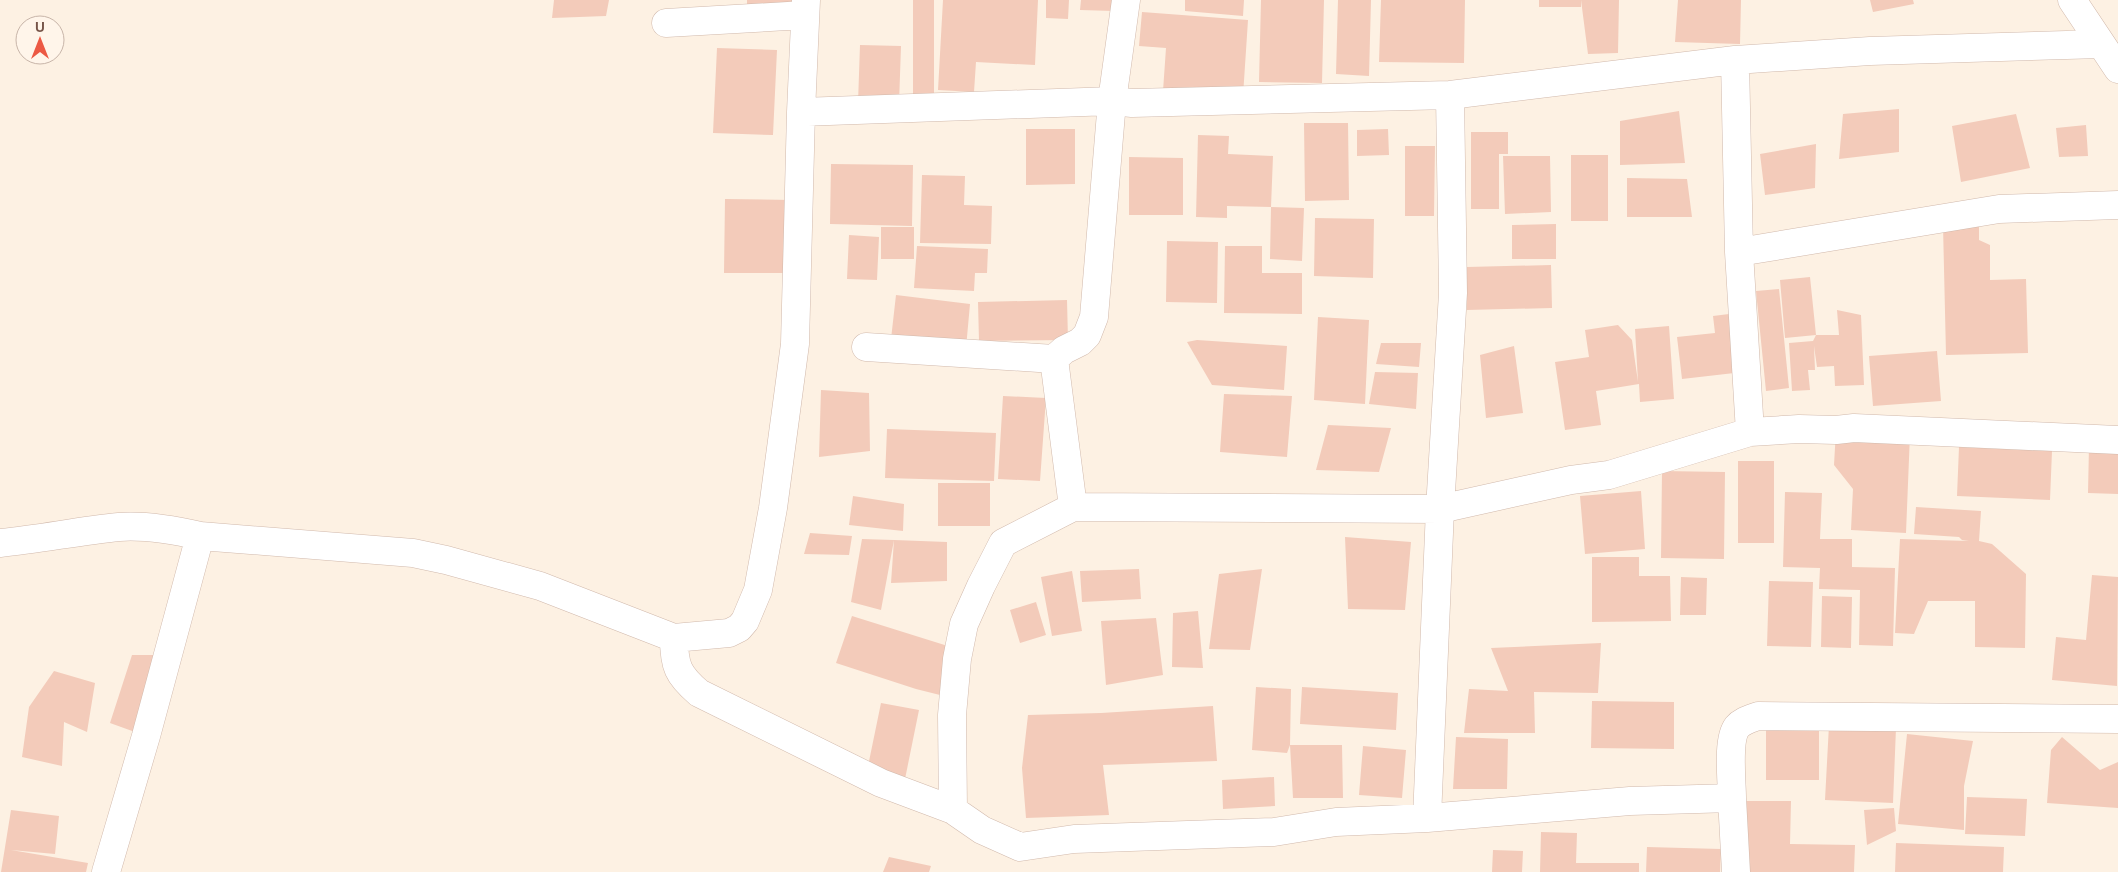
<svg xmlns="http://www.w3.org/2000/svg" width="2118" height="872" font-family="Figtree,sans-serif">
	<rect width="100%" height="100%" fill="#fdf1e3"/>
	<!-- building -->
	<path fill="#f3cbba" d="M554 0H609L606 16 552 18Z
		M747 0H802L801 13 747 10Z
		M913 0H934V99H913Z
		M943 0H1038L1035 65 976 62 974 92 938 90Z
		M1046 0H1069L1068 19 1046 18Z
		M1081 0H1114V11L1080 10Z
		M1185 0H1244L1243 16 1185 11Z
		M1261 0H1324L1322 83 1259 82Z
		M1338 0H1371L1369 76 1336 74Z
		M1381 0H1465L1464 63 1379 62Z
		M1539 0H1581V7H1539Z
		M1581 0H1619L1618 53 1588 54Z
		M1678 0H1741L1740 44 1675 42Z
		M1870 0H1913L1914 4 1873 12Z
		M1142 12 1248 20 1243 96 1163 91 1166 48 1139 46Z
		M860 45 901 46 899 104 858 103Z
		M717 48 777 50 773 135 713 133Z
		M1899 109V152L1839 159 1843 114Z
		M1679 111 1685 163 1620 165V121Z
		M2016 114 2030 168 1961 182 1952 126Z
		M1304 123H1348L1349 200 1305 201Z
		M2086 125 2088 156 2059 157 2056 128Z
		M1026 129H1075V184L1026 185Z
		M1388 129 1389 155 1357 156V130Z
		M1471 132H1508V154H1499V209H1471Z
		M1198 135 1229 136 1228 154 1273 156 1271 207 1304 208 1302 261 1270 259 1271 207 1227 206V218L1196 217Z
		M1816 144 1815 188 1765 195 1760 154Z
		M1405 146H1435L1434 216H1405Z
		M1571 155H1608V221H1571Z
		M1503 156H1550L1551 212 1505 214Z
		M1129 157 1183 158V215H1129Z
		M831 164 913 165 912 226 830 224Z
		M922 175 965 176 964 205 992 206 991 244 920 243Z
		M1627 178 1687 179 1692 217H1627Z
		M725 199 792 200 791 273H724Z
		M1315 218 1374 219 1373 278 1314 276Z
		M1556 224V259H1512V225Z
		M1979 224V240L1990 245V280L2026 279 2028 353 1946 355 1943 225Z
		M881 227H914V259H881Z
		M849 235 879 237 877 280 847 279Z
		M1167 241 1218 242 1217 303 1166 302Z
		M917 246 988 249 987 273H975L974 291 914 288Z
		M1225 246H1262V273H1302V314L1224 313Z
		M1551 265 1552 308 1467 310V267Z
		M1810 277 1816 335 1785 338 1780 280Z
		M1779 289 1789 388 1766 391 1756 291Z
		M896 295 970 304 966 348 891 339Z
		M1067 300 1068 340 979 341 978 302Z
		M1837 310 1861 315 1864 385 1835 386 1834 366 1817 367 1814 346 1815 370H1808L1810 390 1792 391 1789 343 1813 341 1816 335H1839Z
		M1737 313 1743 372 1682 379 1677 337 1715 333 1713 316Z
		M1318 317 1369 320 1365 404 1314 400Z
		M1618 325 1632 340 1638 382 1635 329 1669 326 1674 399 1640 402 1639 384 1596 391 1601 425 1565 430 1555 362 1589 357 1585 330Z
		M1197 340 1287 346 1284 390 1212 385 1187 342Z
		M1381 343H1421L1419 367 1376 364Z
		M1514 346 1523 413 1486 418 1480 355Z
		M1937 351 1941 401 1873 406 1869 356Z
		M1375 372 1418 373 1416 409 1369 404Z
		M821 390 869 393 870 451 819 457Z
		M1224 394 1292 396 1287 457 1220 452Z
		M1003 396 1046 398 1040 481 998 479Z
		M1328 425 1391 428 1379 472 1316 470Z
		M887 429 996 433 994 481 885 478Z
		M1836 430 1910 434 1906 533 1851 530 1853 489 1834 465Z
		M2089 446H2118V494L2088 493Z
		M1959 447 2052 451 2050 500 1957 496Z
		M1738 461H1774V543H1738Z
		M1662 471 1725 472 1724 559 1661 558Z
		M938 483H990V526H938Z
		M1641 491 1645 549 1585 554 1580 496Z
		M1785 492 1822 493 1820 539H1852V567L1895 568 1893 646 1859 645 1860 590 1819 589 1820 568 1783 567Z
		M853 496 904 504 903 531 849 525Z
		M1916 507 1981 511 1979 541 1992 544 2026 574 2025 648 1975 647V601H1928L1914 634 1895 633 1900 539 1969 541 1962 540 1959 537 1914 534Z
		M810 533 852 536 849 555 804 554Z
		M1345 537 1411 542 1405 610 1348 609Z
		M862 539 894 540 881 610 851 602Z
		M894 540 947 542V581L891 583Z
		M1592 557H1639V576H1670L1671 621 1592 622Z
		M1139 569 1141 599 1082 602 1080 571Z
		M1262 569 1250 650 1209 649 1219 574Z
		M1072 571 1082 631 1052 636 1041 577Z
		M2092 575 2118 577 2117 686 2052 680 2056 637 2086 640Z
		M1681 577 1707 578 1706 615H1680Z
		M1769 581 1813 582 1811 647 1767 646Z
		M1822 596 1852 597 1851 648 1821 647Z
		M1036 602 1046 635 1020 643 1010 610Z
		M1198 611 1203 668 1172 667 1173 613Z
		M852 616 951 647 940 695 916 689 836 663Z
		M1156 618 1163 675 1106 685 1101 621Z
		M1601 643 1598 693 1534 692 1535 733H1464L1469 689 1508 691 1491 648Z
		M132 655H154L146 736 110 723Z
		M54 671 95 683 87 732 64 722 62 766 22 757 29 707Z
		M1256 687 1291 689 1290 745 1287 753 1252 750Z
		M1302 687 1398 693 1396 730 1300 724Z
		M1592 701 1674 702V749L1591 748Z
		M881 703 919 710 905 779 867 771Z
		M1213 706 1217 761 1103 765 1109 815 1026 818 1022 768 1028 715 1101 713Z
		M1766 718H1819V780H1766Z
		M1829 725 1896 728 1893 803 1825 800Z
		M1907 734 1973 741 1964 786V830L1898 824Z
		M1456 737 1508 739 1507 789H1453Z
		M2062 737 2100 770 2118 762V808L2047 803 2051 750Z
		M1290 745H1342L1343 798H1293Z
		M1363 746 1406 750 1402 798 1359 795Z
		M1274 777 1275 806 1223 809 1222 780Z
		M1967 797 2027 799 2025 836 1965 834Z
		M1746 801H1791L1790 844 1855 845 1854 872H1745Z
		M1894 808 1896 831 1867 845 1864 810Z
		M11 810 59 816 55 854 11 850 88 863 86 872H1Z
		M1541 832 1577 833 1576 863H1639V872H1540Z
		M1896 843 2004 847 2003 872H1895Z
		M1647 847 1721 849 1720 872H1646Z
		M1493 850 1523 851 1522 872H1492Z
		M889 857 931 866 929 872H883Z"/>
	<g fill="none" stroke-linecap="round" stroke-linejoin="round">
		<defs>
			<path id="minor" d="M2072 0 2118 69
				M666 23 805 15
				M1735 60 1739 252 1750 432
				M801 112 1112 101 1132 103 1450 95 1735 60 1870 51 2101 44
				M1739 252 1999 209 2118 205
				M866 347 1054 359
				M2118 440 1854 428 1836 430 1799 429 1750 432 1609 475 1571 480 1440 509 1073 507 1003 543 981 586 964 624 957 659 952 715 953 810 982 830 1020 847 1074 839 1274 832 1336 822 1427 818 1630 801 1732 798C1732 781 1727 740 1737 727 1742 721 1750 719 1758 716L2118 719
				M1073 507 1054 359 1064 350 1080 342 1087 335 1094 317 1112 101 1126 0
				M200 536 413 553 446 560 540 586 674 638 729 633 739 628 745 621 758 590 773 508 795 344 801 112 806 0
				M0 543C40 539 79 531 119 527 146 525 174 530 200 536L146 736 106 872
				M674 638C674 666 678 675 699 693L881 783 953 810
				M1732 798 1736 872
				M1427 818 1440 509 1453 293 1450 95"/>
		</defs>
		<!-- minor casing -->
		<use href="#minor" stroke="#d1b9ac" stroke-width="29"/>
		<!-- minor -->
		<use href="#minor" stroke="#fff" stroke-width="28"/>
	</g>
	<!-- north arrow -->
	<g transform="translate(40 40)"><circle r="24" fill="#fff5ea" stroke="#c8b5a9"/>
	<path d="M0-4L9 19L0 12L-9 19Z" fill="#ec5944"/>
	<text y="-8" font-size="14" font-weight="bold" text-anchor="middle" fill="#765448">U</text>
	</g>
</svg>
